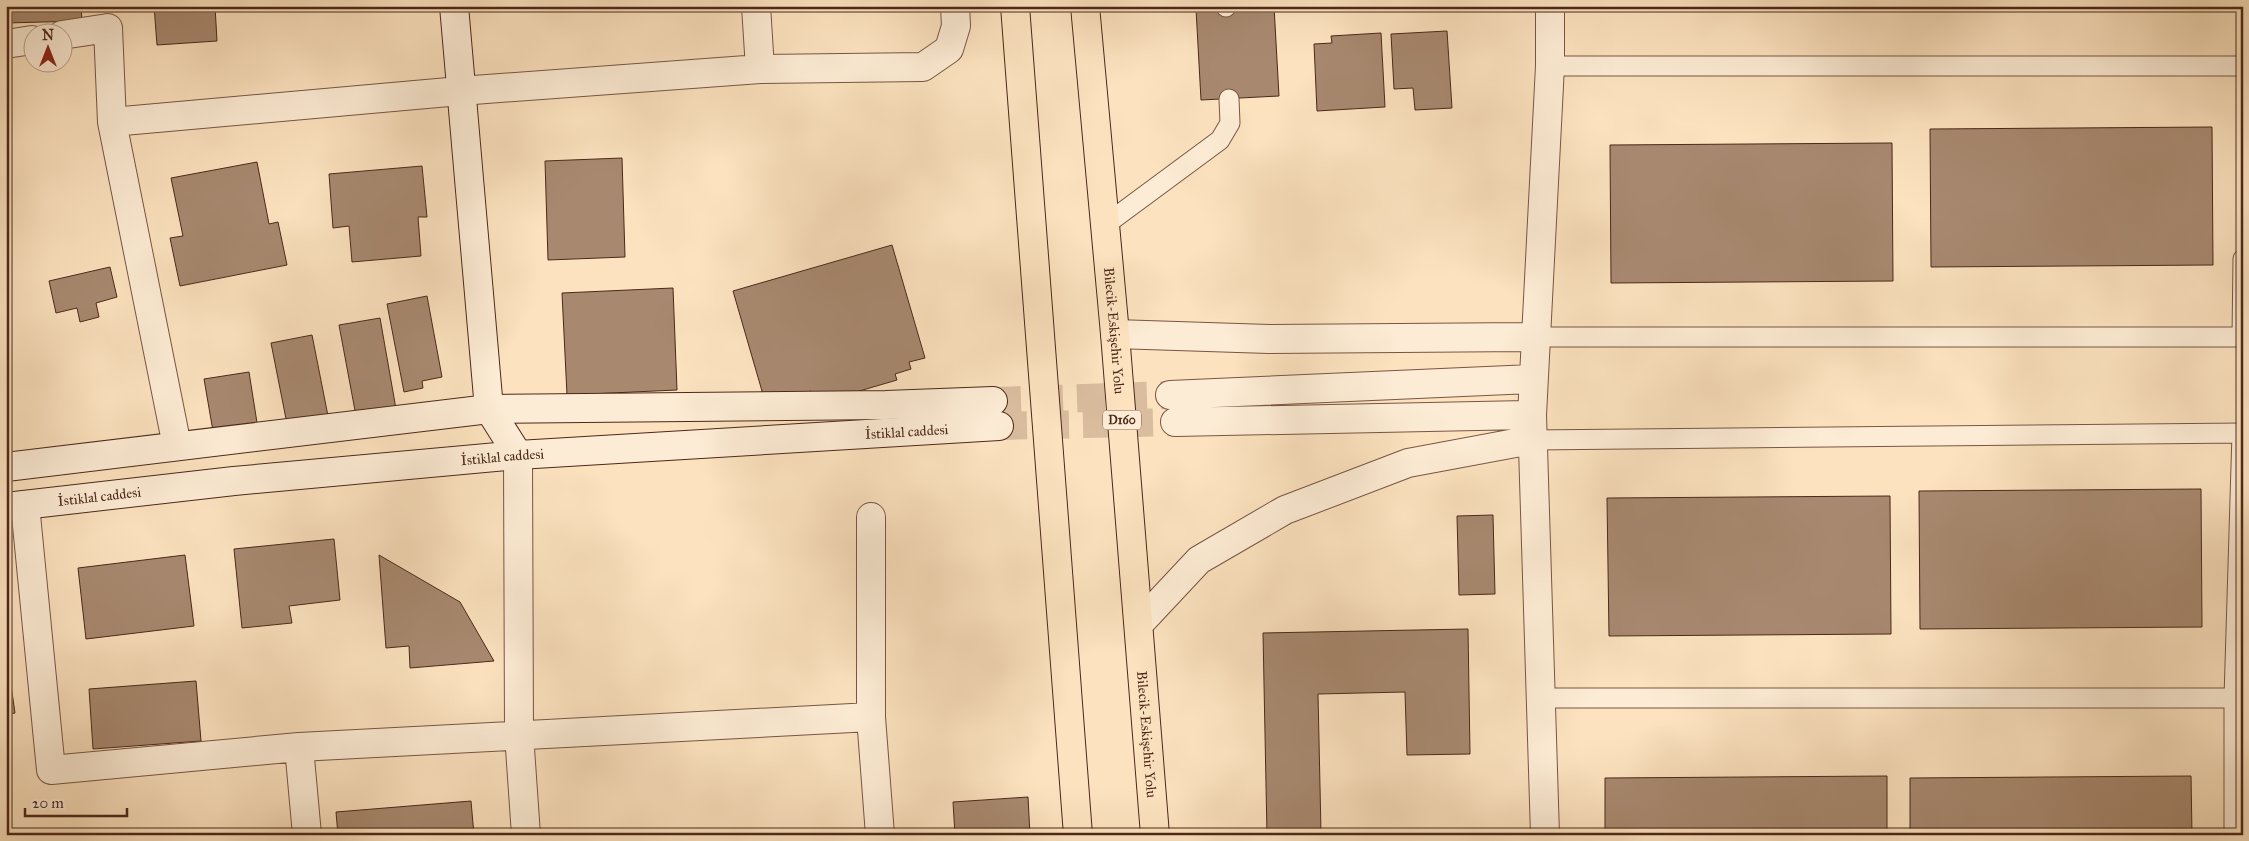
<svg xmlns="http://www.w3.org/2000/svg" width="2249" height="841" font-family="'IM FELL Great Primer',serif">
	<rect width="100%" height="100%" fill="#fce2bf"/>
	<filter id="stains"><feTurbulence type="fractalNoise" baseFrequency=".004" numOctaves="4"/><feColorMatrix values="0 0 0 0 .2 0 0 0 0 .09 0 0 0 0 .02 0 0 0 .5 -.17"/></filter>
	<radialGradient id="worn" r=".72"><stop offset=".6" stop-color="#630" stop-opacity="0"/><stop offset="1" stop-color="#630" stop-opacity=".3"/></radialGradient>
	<!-- building -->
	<path fill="#a88970" stroke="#4c281a" d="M6 6H81L82 21 6 23Z
		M154 6H215L217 41 157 45Z
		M1246 6H1274L1279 96 1201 100 1196 9Z
		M1447 31 1452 108 1415 110 1413 88 1394 89 1391 34Z
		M1381 33 1385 107 1317 111 1314 44 1332 43 1331 36Z
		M2212 127 2213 265 1931 267 1930 129Z
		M1892 143 1893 281 1611 283 1610 145Z
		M622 158 625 257 548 260 545 161Z
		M257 162 269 224 278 222 287 265 180 286 170 238 183 236 171 178Z
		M422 166 427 217H418L421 256 352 262 349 226 333 228 329 174Z
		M892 245 925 358 909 362 911 369 895 374 897 380 815 404 811 391 789 397 788 392 764 398 733 291Z
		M110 267 117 297 96 303 99 317 80 322 77 308 56 313 49 281Z
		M673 288 677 390 567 395 562 293Z
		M427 296 442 377 422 381 423 388 404 392 387 304Z
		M380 318 396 409 356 416 339 325Z
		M312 335 329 421 288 429 271 343Z
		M249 372 258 429 214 437 204 379Z
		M2201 489 2202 627 1920 629 1919 491Z
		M1890 496 1891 634 1609 636 1607 498Z
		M1493 515 1495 594 1459 595 1457 516Z
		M334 539 340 600 289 606 292 623 242 628 234 549Z
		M185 555 194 626 86 639 78 568Z
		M379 555 460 602 494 661 410 668 409 646 386 648Z
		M1468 629 1470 754 1407 755 1405 692 1318 694 1321 833 1422 831V835H1267L1263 633Z
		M6 651 15 713 6 715Z
		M196 681 201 741 93 749 89 689Z
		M1887 776V835H1605V778Z
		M2191 776 2192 835H1910V778Z
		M1028 797 1030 835H955L953 802Z
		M471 801 474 835H338L336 812Z"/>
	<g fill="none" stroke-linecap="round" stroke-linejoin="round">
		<!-- street-tunnel -->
		<path stroke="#d9bd9e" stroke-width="28" stroke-dasharray="28 14" stroke-linecap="butt" d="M993 401 1170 395
			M999 426 1175 422"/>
		<defs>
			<path id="lane" d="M1226 6V7
				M1550 66H2243
				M1105 225 1220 140 1230 123 1229 99
				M1536 337H2243
				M2242 337 2243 259
				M1532 440 2243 433
				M1540 698H2243
				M2234 835V698L2242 433"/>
			<path id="street" d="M756 6 760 69
				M62 35 108 28 112 122 177 446
				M6 44 32 40
				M112 122 460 91 760 69 923 67 949 49 956 26 955 6
				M1115 334 1269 339 1536 337
				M1170 395 1533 379
				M1175 422 1532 415
				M518 455 519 734 526 835
				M25 505 51 770 299 747 871 717
				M871 517V717L880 835
				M1139 624 1199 560 1285 510 1408 463 1532 440
				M299 747 307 835
				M1545 835 1532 415 1550 66V6"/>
			<g id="secondary">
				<path d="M454 6 489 409 518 455"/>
				<path d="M6 467 489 409 886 405 993 401"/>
				<path id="s1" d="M6 507 234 481 518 455 999 426"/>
			</g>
			<g id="primary">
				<path d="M1015 6 1078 835"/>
				<path id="s2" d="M1085 6 1115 334 1155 835"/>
			</g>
		</defs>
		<!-- lane casing -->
		<use href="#lane" stroke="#785643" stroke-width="21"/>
		<!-- street casing -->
		<use href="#street" stroke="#785643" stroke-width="30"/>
		<!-- secondary casing -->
		<use href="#secondary" stroke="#4c281a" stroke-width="30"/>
		<!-- primary casing -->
		<use href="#primary" stroke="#4c281a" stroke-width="30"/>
		<!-- lane -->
		<use href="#lane" stroke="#fdecd5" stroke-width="19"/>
		<!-- street -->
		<use href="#street" stroke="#fdecd5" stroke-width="28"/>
		<!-- secondary -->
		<use href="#secondary" stroke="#fdecd5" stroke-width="28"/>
		<!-- primary -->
		<use href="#primary" stroke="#fce2bf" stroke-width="28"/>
	</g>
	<g text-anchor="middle" stroke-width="4.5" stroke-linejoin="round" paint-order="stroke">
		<!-- shield labels -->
		<rect fill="#fdecd5" stroke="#816352" stroke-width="1" x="1103" y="410.5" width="38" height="19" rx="4"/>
		<g font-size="12" font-weight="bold" fill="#4c281a">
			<text x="1122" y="424">D160</text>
		</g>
		<!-- street labels -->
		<g font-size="14" fill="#4c281a" stroke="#fdecd5">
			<text dy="5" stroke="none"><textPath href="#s2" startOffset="326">Bilecik-Eskişehir Yolu</textPath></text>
			<text dy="5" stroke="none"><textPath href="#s1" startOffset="904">İstiklal caddesi</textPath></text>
			<text dy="5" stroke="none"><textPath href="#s1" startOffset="499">İstiklal caddesi</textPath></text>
			<text dy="5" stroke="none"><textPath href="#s1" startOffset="94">İstiklal caddesi</textPath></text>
			<text dy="5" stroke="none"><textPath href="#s2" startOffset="731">Bilecik-Eskişehir Yolu</textPath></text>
		</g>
	</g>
	<!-- margin -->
	<rect width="2249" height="841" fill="none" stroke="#fce2bf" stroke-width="25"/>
	<rect x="8" y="8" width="2234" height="826" fill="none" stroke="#4c281a" stroke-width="2.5"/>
	<rect x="12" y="12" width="2224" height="816" fill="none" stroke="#4c281a"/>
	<!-- north arrow -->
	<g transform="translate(48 48)"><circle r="24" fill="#fdecd5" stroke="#b69e8a"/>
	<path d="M0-4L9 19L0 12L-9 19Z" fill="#8f2418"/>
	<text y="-8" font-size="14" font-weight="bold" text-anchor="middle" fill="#4c281a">N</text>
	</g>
	<!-- scale -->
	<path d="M25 808v8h102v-8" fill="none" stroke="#4c281a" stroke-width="2.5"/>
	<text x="32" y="808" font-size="15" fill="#4c281a" stroke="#fdecd5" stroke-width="4" paint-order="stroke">20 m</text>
	<rect width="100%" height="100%" filter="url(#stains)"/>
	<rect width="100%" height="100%" fill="url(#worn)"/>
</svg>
